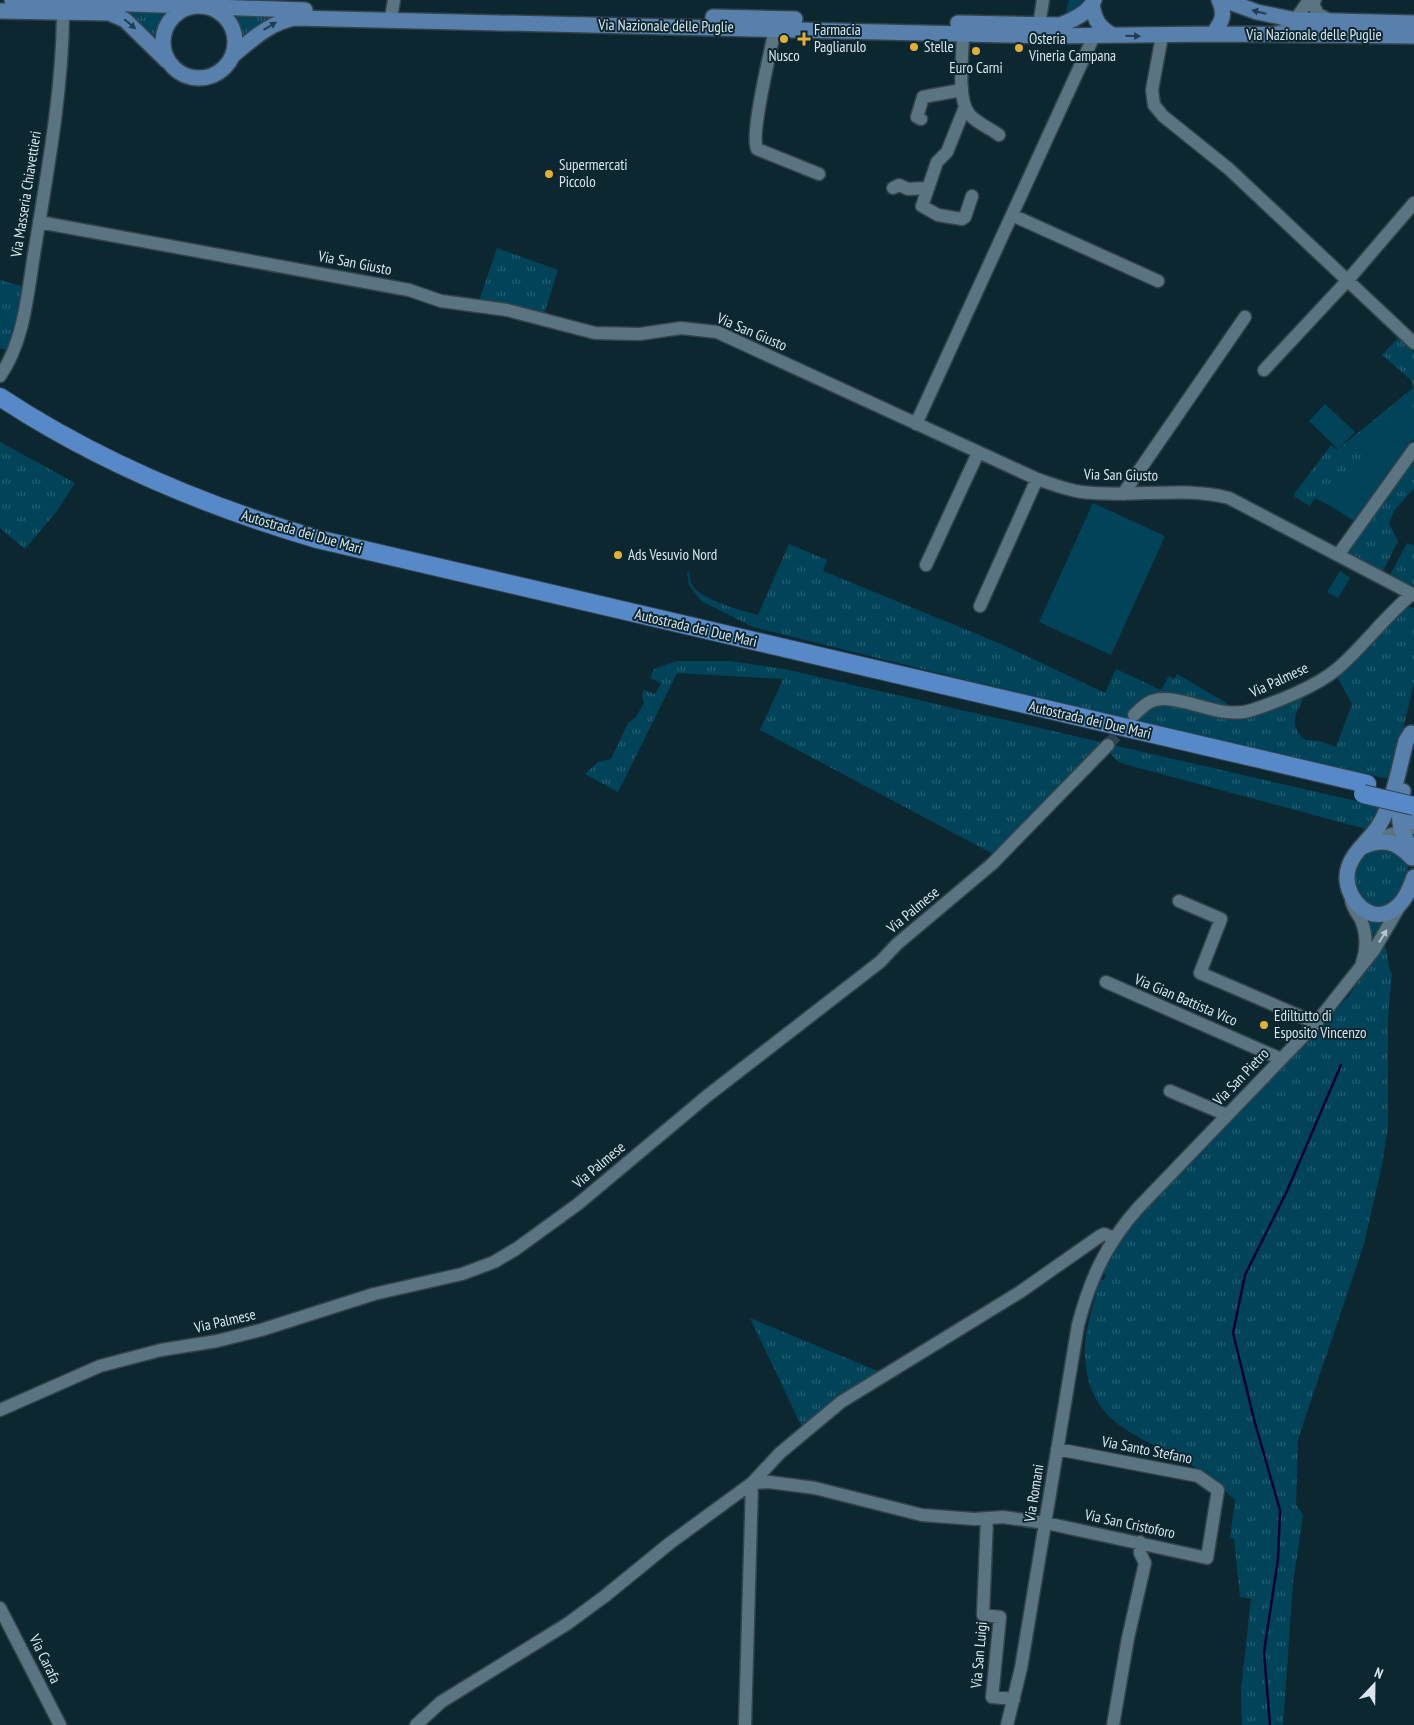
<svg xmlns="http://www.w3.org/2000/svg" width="1414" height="1725" font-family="'PT Sans Narrow',sans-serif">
	<defs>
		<pattern id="grass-tufts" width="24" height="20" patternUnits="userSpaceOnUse" patternTransform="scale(1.25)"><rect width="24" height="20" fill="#01445a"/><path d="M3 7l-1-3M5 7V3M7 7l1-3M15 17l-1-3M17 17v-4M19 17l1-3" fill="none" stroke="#255f72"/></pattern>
	</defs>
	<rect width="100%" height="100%" fill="#0d2731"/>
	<!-- grass -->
	<path fill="url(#grass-tufts)" d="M1069 0H1084L1065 16Z
		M135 8 168 9 161 33 160 45 130 18Z
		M224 11H268L272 20 239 42 235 26Z
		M497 248 558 270 543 317 479 301Z
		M0 280 24 287 10 351 0 348Z
		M1398 338 1414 352V406L1364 442 1367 453 1327 504 1315 498 1310 506 1295 497 1294 494 1331 445 1337 450 1413 388 1411 380 1382 355Z
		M0 442 75 483 57 511 25 549 0 528Z
		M1414 461V488L1394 511 1389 523 1398 541 1382 573 1347 554V551Z
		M1407 543 1414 546V592L1388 579Z
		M789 544 827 560 823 571 1001 644 1105 693 1116 669 1161 690 1169 676 1174 679 1177 674 1225 702 1233 711 1178 698 1135 707 1127 719 1083 709 753 627 701 601 689 585 687 573 689 571C690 578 690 584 695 589 708 601 742 611 758 615Z
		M1407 607 1414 608V682L1397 757 1389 779 1136 721 1151 706 1170 702 1225 718 1306 690C1302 710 1283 720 1305 740L1320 741 1336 747 1352 704 1336 675Z
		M677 661H729L784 669 1105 743 995 855 760 730 783 679 677 673 618 792 585 774 598 762 611 759 628 723 636 717 644 703 642 695 644 690 655 694 661 683 650 678 654 669Z
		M1113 745 1382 807 1368 830 1362 828 1124 764 1116 760 1108 750Z
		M1386 846 1407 859C1412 880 1401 894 1388 909L1362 906 1351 873 1362 855Z
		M1388 914 1368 943 1366 926 1369 915Z
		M1381 946 1386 948 1390 972 1392 973 1388 1018V1127L1382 1165 1364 1244 1298 1439 1296 1505 1303 1515 1293 1583 1283 1725H1242L1241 1690 1251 1599 1240 1597 1234 1539 1230 1538 1235 1500C1220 1487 1204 1471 1187 1462 1137 1434 1089 1425 1085 1357 1083 1332 1095 1304 1099 1279L1104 1280 1106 1275 1102 1273 1121 1239 1142 1211 1349 996Z
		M750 1318 880 1372 802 1427Z"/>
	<!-- pitch -->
	<path fill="#01445a" d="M1325 404 1355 432 1338 449 1309 421Z
		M1414 406V439L1354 521 1327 504 1367 453 1363 442Z
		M1093 503 1165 536 1111 655 1039 622Z
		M1340 571 1350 578 1338 598 1327 592Z"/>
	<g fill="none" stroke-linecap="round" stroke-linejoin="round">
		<!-- stream -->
		<path stroke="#0e0034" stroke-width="2.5" d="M1270 1725 1264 1652 1278 1559 1280 1510 1255 1423 1233 1333 1245 1275 1287 1191 1341 1065"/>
		<!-- minor-tunnel -->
		<path stroke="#2b444d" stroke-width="12" stroke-dasharray="12 6" stroke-linecap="butt" d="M1108 745 1128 722"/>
		<defs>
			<path id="minor" d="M1315 0 1313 4 1318 14 1332 21
				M392 12 394 0
				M1039 25 1043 0
				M775 29C771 50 750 134 757 149L819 174
				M1273 33C1291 31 1299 14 1309 0
				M963 34C963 54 956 100 970 115 978 124 990 128 999 135
				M1162 36 1152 90 1154 105 1163 116 1229 169 1414 343
				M965 107 947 152 937 162 922 206 938 215 962 219 965 217 972 196
				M921 119 917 117 923 97 956 91 962 88
				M893 188 899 185 908 189 927 188
				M1012 215 1158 281
				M39 222 409 290 441 301 507 310 595 333 640 334 681 328 717 332 1037 479C1052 484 1067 490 1082 492 1132 498 1181 486 1229 498L1414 595
				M1264 370 1347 281 1414 203
				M0 376C26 339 28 286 36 242 48 168 62 92 63 17L61 13
				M916 424 1094 36
				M1123 494 1245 317
				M1338 555 1414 449
				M926 565 978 453
				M980 606 1037 479
				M1134 715C1138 711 1143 706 1148 703 1175 688 1217 722 1252 710 1277 702 1317 686 1337 669 1364 646 1384 617 1412 594
				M1377 841 1382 837 1412 828
				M1351 899C1352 907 1356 912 1360 918 1367 932 1367 949 1362 963
				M1179 901 1221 919 1200 973 1316 1023
				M1106 982 1281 1059
				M1170 1091 1227 1115
				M0 1410 100 1366 161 1350 217 1341 261 1330 374 1294 462 1274 494 1262 516 1249 578 1204 707 1096 880 962 897 944 992 864 1108 745
				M752 1483 769 1482 815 1488 922 1515 974 1519 1003 1517 1046 1523 1207 1558 1218 1490 1198 1476 1057 1449
				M987 1519 983 1615 1000 1617 992 1697 1014 1699
				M0 1608 60 1725
				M416 1725 441 1702 567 1624 605 1596 670 1543 752 1483 780 1453 841 1402 1020 1292 1100 1236 1104 1234 1114 1238
				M745 1725 752 1483
				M1007 1725 1021 1668 1078 1325C1090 1279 1106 1244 1138 1208L1316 1023 1374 950 1401 904
				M1113 1725 1128 1638 1145 1563 1140 1553V1542"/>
			<path id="major" d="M12 0 189 6
				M1224 0 1257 12 1296 20 1414 23
				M1092 5C1095 21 1099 27 1112 35
				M163 42a36 36 0 1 1 72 0a36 36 0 1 1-72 0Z
				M211 7 305 10
				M0 11 109 13 125 20 167 61
				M713 17 795 19
				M958 23 1060 25C1073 20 1089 13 1094 0
				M1213 34C1222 22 1226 14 1219 0
				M232 56C253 39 269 23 295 18L1049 36 1213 34 1414 36
				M1411 733 1406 741C1399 768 1392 810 1375 831 1364 845 1348 857 1347 876 1346 900 1371 926 1394 909 1405 902 1410 888 1414 877
				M1403 791C1396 821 1399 828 1414 854
				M1399 810 1404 816 1414 822
				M1362 847C1383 838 1396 841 1412 858"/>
			<path id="highway" d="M0 397C97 461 205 506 317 539L1367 784"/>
		</defs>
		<!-- minor casing -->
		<use href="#minor" stroke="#34434b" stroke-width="15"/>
		<!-- major casing -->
		<use href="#major" stroke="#34434b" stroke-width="18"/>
		<!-- highway casing -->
		<use href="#highway" stroke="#34434b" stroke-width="20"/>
		<!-- minor -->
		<use href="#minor" stroke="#5a7581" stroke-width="12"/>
		<!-- major -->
		<use href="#major" stroke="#5880ac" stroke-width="15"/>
		<!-- highway -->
		<use href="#highway" stroke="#5788c8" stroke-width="18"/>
		<defs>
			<path id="highway-bridge" d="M1363 794 1414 806"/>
		</defs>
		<!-- highway-bridge casing -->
		<use href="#highway-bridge" stroke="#34434b" stroke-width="20" stroke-linecap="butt"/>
		<!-- highway-bridge -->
		<use href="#highway-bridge" stroke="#5788c8" stroke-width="18"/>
	</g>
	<!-- one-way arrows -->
	<defs><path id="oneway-solid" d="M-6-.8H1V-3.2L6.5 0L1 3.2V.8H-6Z" transform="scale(1.25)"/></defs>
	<g fill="#203d50">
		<use href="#oneway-solid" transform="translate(1259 12) rotate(-166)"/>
		<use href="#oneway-solid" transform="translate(130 24) rotate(40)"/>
		<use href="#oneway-solid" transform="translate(270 26) rotate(-31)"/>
		<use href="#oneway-solid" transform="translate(1133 36) rotate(1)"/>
	</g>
	<use fill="#b2c4cd" href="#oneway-solid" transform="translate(1383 936) rotate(-58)"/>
	<!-- markers -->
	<g fill="#e3ae34" stroke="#0d2731" stroke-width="2">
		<circle cx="784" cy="39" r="5"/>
		<path d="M801.5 31.5h5v5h5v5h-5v5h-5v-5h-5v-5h5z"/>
		<circle cx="914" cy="47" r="5"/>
		<circle cx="1019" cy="48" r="5"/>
		<circle cx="976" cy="51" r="5"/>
		<circle cx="549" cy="174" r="5"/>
		<circle cx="618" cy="555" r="5"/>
		<circle cx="1264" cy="1025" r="5"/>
	</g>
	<g text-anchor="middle" stroke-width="4" stroke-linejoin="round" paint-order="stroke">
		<!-- street labels -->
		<g font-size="15" fill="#d7e6ed" stroke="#0d2731">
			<text transform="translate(666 26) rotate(1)" y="5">Via Nazionale delle Puglie</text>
			<text x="1314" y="40">Via Nazionale delle Puglie</text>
			<text transform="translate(26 194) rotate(-81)" y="5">Via Masseria Chiavettieri</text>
			<text transform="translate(355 263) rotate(11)" y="5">Via San Giusto</text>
			<text transform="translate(752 332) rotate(23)" y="5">Via San Giusto</text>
			<text transform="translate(1121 475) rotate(1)" y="5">Via San Giusto</text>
			<text transform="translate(302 532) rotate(16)" y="5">Autostrada dei Due Mari</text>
			<text transform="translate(696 628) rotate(13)" y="5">Autostrada dei Due Mari</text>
			<text transform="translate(1279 680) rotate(-25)" y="5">Via Palmese</text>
			<text transform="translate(1090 720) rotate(13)" y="5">Autostrada dei Due Mari</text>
			<text transform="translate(913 910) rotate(-40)" y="5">Via Palmese</text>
			<text transform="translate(1186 1000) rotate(23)" y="5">Via Gian Battista Vico</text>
			<text transform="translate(1241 1077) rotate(-46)" y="5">Via San Pietro</text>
			<text transform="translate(599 1165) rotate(-40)" y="5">Via Palmese</text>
			<text transform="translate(225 1321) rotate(-13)" y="5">Via Palmese</text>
			<text transform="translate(1147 1450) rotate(11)" y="5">Via Santo Stefano</text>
			<text transform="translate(1034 1493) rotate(-81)" y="5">Via Romani</text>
			<text transform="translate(1130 1524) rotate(12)" y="5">Via San Cristoforo</text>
			<text transform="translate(979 1655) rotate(-85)" y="5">Via San Luigi</text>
			<text transform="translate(45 1659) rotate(64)" y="5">Via Carafa</text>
		</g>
		<!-- poi labels -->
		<g font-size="15" fill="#d7e6ed" stroke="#0d2731" text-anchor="start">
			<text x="814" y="35">Farmacia<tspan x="814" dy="17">Pagliarulo</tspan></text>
			<text x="1029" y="44">Osteria<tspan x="1029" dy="17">Vineria Campana</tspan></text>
			<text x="924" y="52">Stelle</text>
			<text x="784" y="61" text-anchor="middle">Nusco</text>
			<text x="976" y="73" text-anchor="middle">Euro Carni</text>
			<text x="559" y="170">Supermercati<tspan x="559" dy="17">Piccolo</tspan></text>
			<text x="628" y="560">Ads Vesuvio Nord</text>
			<text x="1274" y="1021">Ediltutto di<tspan x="1274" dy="17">Esposito Vincenzo</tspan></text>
		</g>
	</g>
	<!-- north arrow -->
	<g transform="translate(1374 1685) rotate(22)" stroke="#0d2731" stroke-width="4" paint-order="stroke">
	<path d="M0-4L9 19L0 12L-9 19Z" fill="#d7e6ed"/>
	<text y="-8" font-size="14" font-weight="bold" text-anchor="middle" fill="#d7e6ed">N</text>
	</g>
</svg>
